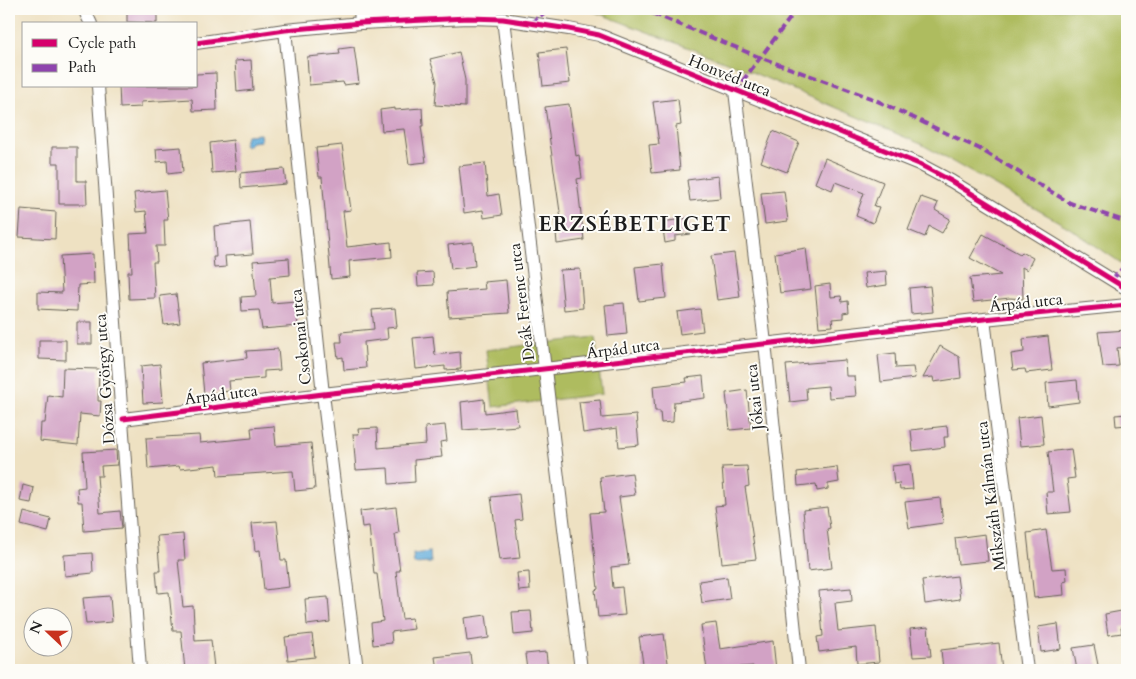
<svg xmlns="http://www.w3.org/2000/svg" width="1136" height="679" font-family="Cardo,serif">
	<rect width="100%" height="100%" fill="#fdfcf7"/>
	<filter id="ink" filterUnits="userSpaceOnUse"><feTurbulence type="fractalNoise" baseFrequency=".02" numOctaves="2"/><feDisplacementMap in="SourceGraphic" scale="10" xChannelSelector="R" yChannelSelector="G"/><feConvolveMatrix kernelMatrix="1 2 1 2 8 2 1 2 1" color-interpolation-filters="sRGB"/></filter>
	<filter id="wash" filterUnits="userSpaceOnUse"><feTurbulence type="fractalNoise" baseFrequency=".0096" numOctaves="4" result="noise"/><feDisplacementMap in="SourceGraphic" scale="20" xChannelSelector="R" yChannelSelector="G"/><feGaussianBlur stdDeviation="1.12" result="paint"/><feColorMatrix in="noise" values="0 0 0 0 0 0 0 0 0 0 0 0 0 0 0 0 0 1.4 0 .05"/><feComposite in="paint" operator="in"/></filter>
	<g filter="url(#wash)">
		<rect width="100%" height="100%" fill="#eee1c2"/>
		<!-- green -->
		<path fill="#aebc5f" stroke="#656c3e" d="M587 9H1127V267L1068 227 921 144 742 68Z
			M595 337 602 394 493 407 486 350Z"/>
		<!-- water -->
		<path fill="#62acda" stroke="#3f647b" d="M260 134 261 141 252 142 247 146 244 144 246 135Z
			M430 552 431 563 414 564 413 554Z"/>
		<g id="blocks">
			<!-- building -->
			<path fill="#d2a2c5" d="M127 9H157V23L127 22Z
				M354 47 359 83 344 85 343 82 309 85 307 57 340 54 339 49Z
				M566 49 570 83 543 86 539 52Z
				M459 52 465 80V107L435 105 437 82 430 59Z
				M251 60 253 90 237 92 235 61Z
				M216 73 217 110 193 111 192 99 141 102V107L120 108 119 86H196V74Z
				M678 99 681 125 676 126 680 170 652 173 649 145 659 144 653 102Z
				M569 104 576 156 579 155 582 178 577 179 584 240 557 244 555 220 561 219 545 107Z
				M395 108V110L422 108 423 126H421L426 162 409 164 404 129 382 131 380 110Z
				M773 131 799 142 787 172 761 162Z
				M233 140 236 171 212 173 210 143Z
				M342 145 351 210 343 211 347 247 391 242 392 257 349 261 350 277 331 279 322 177H319L316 148Z
				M52 147H77V181H86L87 204H59V163H52Z
				M181 147 183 172 168 174 167 161 157 162 156 149Z
				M825 158 883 182 874 206 879 207 873 223 856 216 864 193 835 182 832 190 815 183Z
				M485 163 488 196 499 194 502 215 484 218 483 210 464 213 459 166Z
				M284 169 286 184 241 188 240 173Z
				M718 176 720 198 690 201 687 180Z
				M165 190 168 220H164L165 246H156L157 262H153L155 298 129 299 128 272H132L130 234 148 233 146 211 136 212 134 193Z
				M784 191 788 221 765 224 761 193Z
				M921 197 938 203 935 210 950 219 942 233 929 226 925 237 908 230Z
				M21 209 56 212 55 239 19 237Z
				M689 218 691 234 675 236V241L665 243 662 222Z
				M250 222 253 254 225 256 226 267 214 268 213 257H216L214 226Z
				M983 234 1020 254 1022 252 1033 258 1027 270 1022 267 1023 299 1010 298 973 302 970 278 1001 275 970 258Z
				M473 242 475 266 451 269 448 245Z
				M806 248 811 289 780 293 775 253Z
				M734 253 740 297 717 300 711 256Z
				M93 254 94 284 78 285 77 311 38 309V292L62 293 60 256Z
				M289 258 290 275 270 277 272 303 296 301 298 326 262 329 259 310 242 311 241 297 256 296 253 261Z
				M663 264 666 298 639 301 635 267Z
				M580 269 583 308 564 310 560 270Z
				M886 271 887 285 866 288 864 273Z
				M433 272 434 285 418 286 417 273Z
				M506 280 509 313 449 317 447 292 485 289 484 282Z
				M830 284 831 297 841 296 842 302 848 301 849 312 843 313V318L832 319 833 326 819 327 815 286Z
				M930 286 933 312 911 314 909 288Z
				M176 294 180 323 164 325 160 296Z
				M624 303 627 334 608 336 605 305Z
				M395 308 397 327 387 328 388 339 364 342 366 368 344 370 343 357 338 358 336 342H342L341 332 374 329 372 310Z
				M700 309 703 331 680 334 677 312Z
				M77 322H92V344H77Z
				M1127 330V347L1117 348 1119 366 1103 367 1098 332Z
				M433 336 435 355 460 352 461 369 445 370V366L416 369 413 338Z
				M1048 336 1052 370 1026 373 1025 369 1013 370 1011 354 1024 352 1023 339Z
				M39 340H66V360L39 359Z
				M940 346 959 357 961 378 934 382 933 377 923 378Z
				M278 349 280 370 264 371V378L229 381 230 391 204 394 201 363 247 358 246 351Z
				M895 353 896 368 913 367 915 378 881 382 878 355Z
				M845 360 846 376H854L856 396 829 398 828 386 806 388 807 400 790 402 786 365Z
				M160 364 163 402 143 403 141 366Z
				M63 368 99 369 98 401H101L100 416 80 414 78 445 40 441 41 423H45L48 395 62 397Z
				M703 376 705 398 674 402 673 422 661 423 660 411H655L653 386 687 382 686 378Z
				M1077 380 1079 402 1048 406 1046 383Z
				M747 390 751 428 730 430 726 393Z
				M484 399 485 413 516 409 518 426 463 430 461 402Z
				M600 400 602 418 636 415 639 445 619 447 617 428 583 433 579 402Z
				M1127 414V425L1116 426 1115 415Z
				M1041 415 1044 444 1020 446 1017 418Z
				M445 425 447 441 440 442 442 457 414 460 415 482 389 484 388 468 356 470 353 434H359L358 429 377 428 378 448 426 444 425 427Z
				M274 426 276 446 311 443 315 489 295 491 293 471 218 476 217 465 180 469 179 466 148 469 146 438 199 435 200 443 252 438 251 428Z
				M947 426 948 437H944L945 447 913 451 911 430Z
				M1071 449 1075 478 1067 479 1071 512 1048 514 1046 492H1053L1048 452Z
				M116 450 117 465 101 466 102 476H97L100 513 120 511 122 528 84 531 82 502H78L77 488 85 487 83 452Z
				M910 464 913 489 900 490 899 483 894 484 892 466Z
				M747 466 749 486 745 487 756 559 722 563 715 506 725 505 722 467Z
				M837 467 839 482 828 484V489L817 491 816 484 798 486 797 472Z
				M632 473 635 495 619 497 629 565 611 567 613 588 622 587 625 615 598 617 595 590 598 589 590 513 604 512 600 477Z
				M23 485 34 488 31 503 20 501Z
				M519 494 522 519 515 520 520 558 500 560 491 497Z
				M940 498 943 523 909 528 905 502Z
				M396 507 399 533 395 534 400 571H396L402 619 412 618 414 629 391 632 392 643 373 645 371 623 383 621 377 574H374L369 526 362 527 360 511Z
				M827 507 830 528 827 529 832 568 808 571 803 510Z
				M24 512 51 519 48 532 21 525Z
				M277 521 281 560H286L289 587 264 590 260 550 255 551 252 523Z
				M1046 530 1052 569 1066 568 1067 581 1063 582 1064 595 1034 598 1027 533Z
				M183 534 185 560H178L183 607 193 606 195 641 211 640 214 668 185 670 181 631H173L169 592 158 593 156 571H160L157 536Z
				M985 534 988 561 958 564 955 538Z
				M92 553 93 573 65 576 64 555Z
				M529 572 530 590 519 591 517 573Z
				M957 576 960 599 925 604 922 580Z
				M727 577 730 599 702 603 699 581Z
				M851 588 852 601 835 603 838 631 876 627 879 662 857 664 856 647 819 652 817 637 823 636 819 591Z
				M110 596 112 622 86 624 83 598Z
				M328 597 330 622 307 625 305 599Z
				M1127 610V626L1121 627 1122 633 1108 635 1105 614Z
				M531 611 533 633 514 635 512 612Z
				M486 615 489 638 467 641 464 618Z
				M716 623 720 649 773 641 776 670H754L753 666 707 670 701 625Z
				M1058 624 1061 649 1041 652 1038 627Z
				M928 627 931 656 913 657 910 629Z
				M312 634 315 657 288 660 285 637Z
				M664 634 669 670H644L639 637Z
				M999 643 1002 670H943L941 650Z
				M1094 645 1099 670H1077L1073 648Z
				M546 652 548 670H527L525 654Z
				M470 653 472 670H437L435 657Z"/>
		</g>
	</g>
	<g filter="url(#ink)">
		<use href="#blocks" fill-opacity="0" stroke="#666156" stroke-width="1"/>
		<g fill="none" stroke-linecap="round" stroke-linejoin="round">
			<defs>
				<path id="minor" d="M84 9 91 24
					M360 9 361 23
					M503 19 581 670
					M285 30 323 394 357 670
					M196 43 285 30 361 23 468 18 503 19 569 29 599 35 919 164 951 181 1127 289
					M98 86 140 670
					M735 91 765 343 799 670
					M984 319 1027 670
					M123 419 323 394 984 319 1127 305"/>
			</defs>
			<!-- minor casing -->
			<use href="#minor" stroke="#666156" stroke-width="14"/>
			<!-- minor -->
			<use href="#minor" stroke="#fff" stroke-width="12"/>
			<!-- quiet -->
			<path stroke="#8e44ad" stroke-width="4" stroke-dasharray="8 4" stroke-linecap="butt" d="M642 9 759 57 871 98 980 149 1070 203 1127 222
				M531 23 549 9
				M735 91 797 9
				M1112 280 1127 263"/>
			<defs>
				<path id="cycleway" d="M196 43 285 30 361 23 468 18 503 19 569 29 599 35 919 164 951 181 1127 289
					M123 419 323 394 984 319 1127 305"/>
			</defs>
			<!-- cycleway casing -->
			<use href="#cycleway" stroke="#fdfcf7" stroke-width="8"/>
			<!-- cycleway -->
			<use href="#cycleway" stroke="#d6006c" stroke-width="5"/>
		</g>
	</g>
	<g text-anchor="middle" stroke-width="4" stroke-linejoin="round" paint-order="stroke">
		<!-- street labels -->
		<g font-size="16" fill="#1c1c1c" stroke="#fdfcf7">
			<text transform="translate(730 75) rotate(22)" y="6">Honvéd utca</text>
			<text transform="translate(521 302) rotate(-97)" y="6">Deák Ferenc utca</text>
			<text transform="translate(1026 302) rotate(-6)" y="6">Árpád utca</text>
			<text transform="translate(300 337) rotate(-96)" y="6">Csokonai utca</text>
			<text transform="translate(623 348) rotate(-7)" y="6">Árpád utca</text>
			<text transform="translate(104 379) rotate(-94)" y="6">Dózsa György utca</text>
			<text transform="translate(221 394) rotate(-7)" y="6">Árpád utca</text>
			<text transform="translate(754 397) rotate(-96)" y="6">Jókai utca</text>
			<text transform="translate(990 496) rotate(-97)" y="6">Mikszáth Kálmán utca</text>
		</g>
		<!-- district labels -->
		<g font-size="21" font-weight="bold" letter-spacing="1" fill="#1c1c1c" stroke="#fdfcf7">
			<text x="635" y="231">ERZSÉBETLIGET</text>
		</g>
	</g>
	<!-- margin -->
	<rect width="1136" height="679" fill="none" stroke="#fdfcf7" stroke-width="30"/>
	<!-- legend -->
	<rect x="22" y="22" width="175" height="65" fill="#fdfcf7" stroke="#a3a29f"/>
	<rect x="32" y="39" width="25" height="8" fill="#d6006c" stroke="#a3a29f"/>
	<text x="68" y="48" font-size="15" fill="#1c1c1c">Cycle path</text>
	<rect x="32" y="64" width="25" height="8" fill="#8e44ad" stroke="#a3a29f"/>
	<text x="68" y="72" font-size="15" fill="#1c1c1c">Path</text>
	<!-- north arrow -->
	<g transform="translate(48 632) rotate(292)"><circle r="24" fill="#fdfcf7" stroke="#a3a29f"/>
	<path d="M0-4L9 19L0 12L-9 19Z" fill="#c8321e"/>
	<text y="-8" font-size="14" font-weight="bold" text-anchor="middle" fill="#1c1c1c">N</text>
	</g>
</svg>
